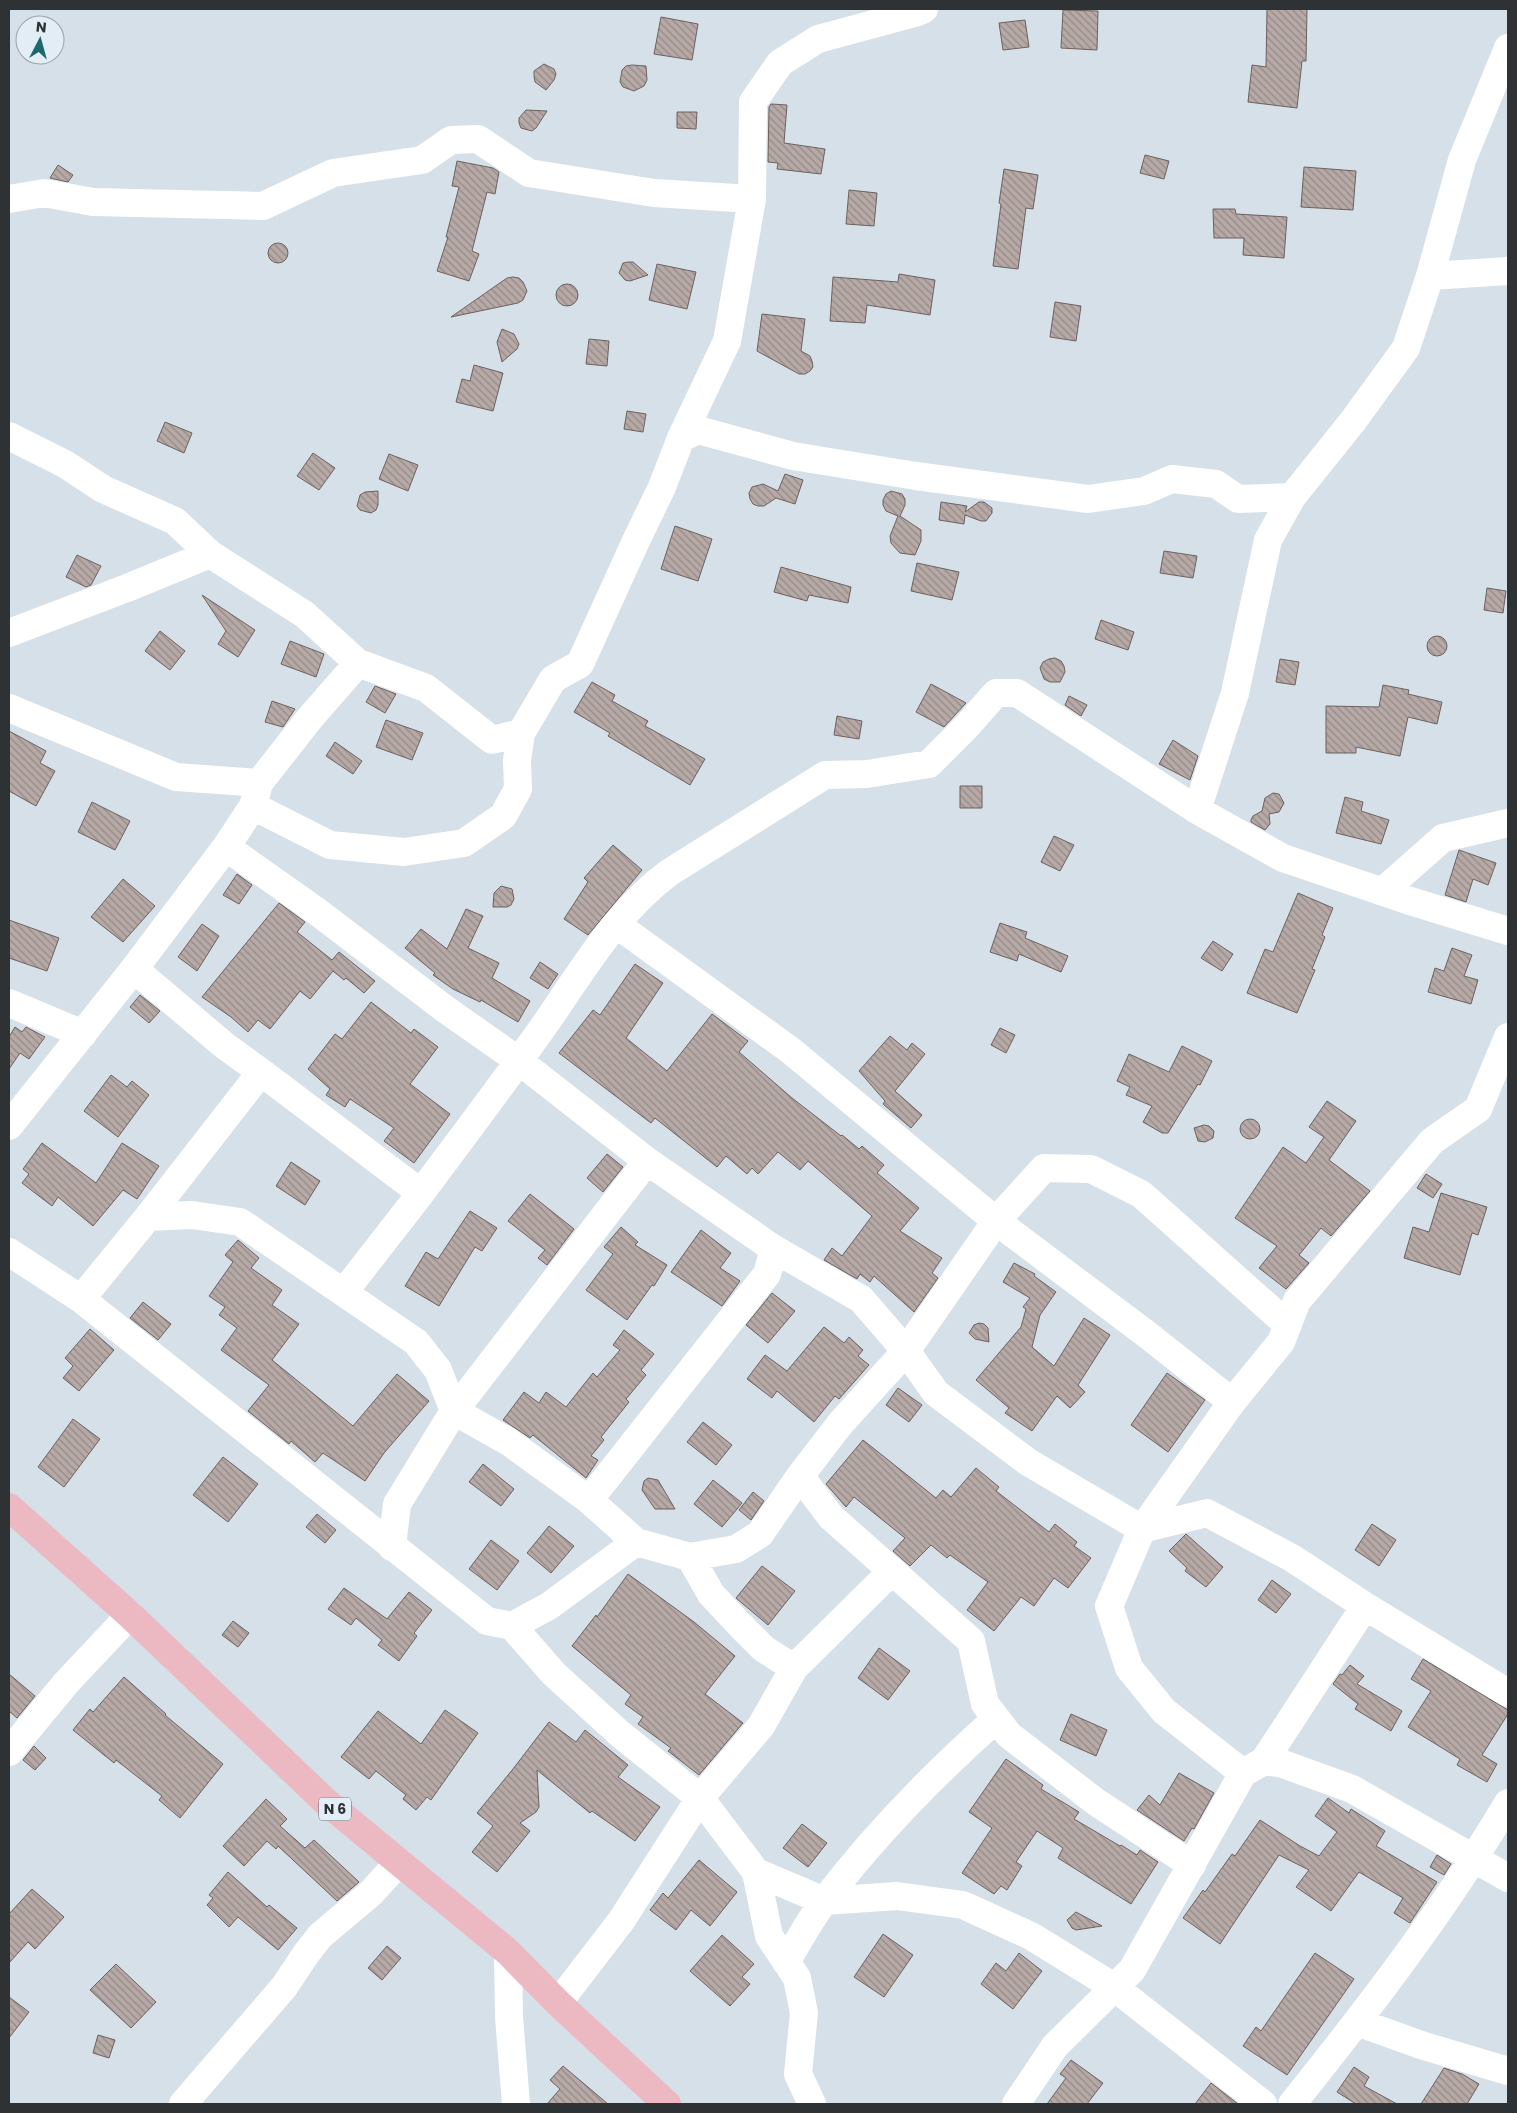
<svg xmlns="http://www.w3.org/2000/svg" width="1517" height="2113" font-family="Poppins,sans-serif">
	<defs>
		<pattern id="building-back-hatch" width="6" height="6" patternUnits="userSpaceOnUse" patternTransform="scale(1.25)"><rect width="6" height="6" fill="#b6a9a6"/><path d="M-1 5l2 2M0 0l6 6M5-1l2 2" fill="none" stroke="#948a88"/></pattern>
	</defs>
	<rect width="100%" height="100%" fill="#d6e0e8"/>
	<!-- building -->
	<path fill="url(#building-back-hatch)" stroke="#6d615e" d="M1267 9H1307L1306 61H1302L1297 108 1248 102 1252 65 1266 67Z
		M1063 10 1098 11 1097 50 1061 48Z
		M661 17 698 24 692 60 654 54Z
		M1025 20 1029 47 1003 50 999 23Z
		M544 64 554 69 556 74 554 80 546 90 535 82 534 76V71Z
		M632 65 646 66 647 80 644 86 634 91 623 87 620 82 622 70 626 66Z
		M771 104 787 105 784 143 825 149 821 174 777 169 778 163 768 162 769 107Z
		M526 110 547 111 536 128 532 131 521 128 519 123V118Z
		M677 112H697L696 129 677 128Z
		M1145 155 1169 161 1164 179 1140 173Z
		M457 161 493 168 499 172 495 194 487 192 472 251 479 254 469 281 437 271 448 237H446L459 187 452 186Z
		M58 165 73 175 68 182 50 178Z
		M1304 167 1356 171 1353 210 1301 207Z
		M1004 169 1038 175 1033 209 1026 208 1018 269 993 266 1001 204 999 203Z
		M849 190 877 193 874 226 846 224Z
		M1213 209H1235L1236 214 1287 217 1284 258 1243 255 1244 238H1214Z
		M268 253a10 10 0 1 1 20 0a10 10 0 1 1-20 0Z
		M628 262H633L648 275 630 281 625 280 619 273 623 263Z
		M657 264 696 272 687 309 649 300Z
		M899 274 935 280 930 315 867 305 865 323 830 321 833 277 898 282Z
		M513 277 519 278 523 282 527 291 523 300 518 303 451 317 507 278Z
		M556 295a11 11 0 1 1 22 0a11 11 0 1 1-22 0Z
		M1055 302 1081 306 1076 341 1050 337Z
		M762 314 805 319 801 351 810 356 812 361 813 367 810 371 805 374H799L757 351Z
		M502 329 514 334 519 344 517 349 502 362 497 342Z
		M589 339 609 341 607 366 586 364Z
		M474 365 503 373 493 411 456 402 462 379 470 381Z
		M627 411 646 414 643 432 624 429Z
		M165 422 192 433 184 453 157 441Z
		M313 453 335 468 319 490 297 476Z
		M389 454 418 465 408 491 379 479Z
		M785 474 803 480 795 504 776 498 764 506H758L753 504 750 499 749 493 752 487 763 484 778 491Z
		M378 491V505L376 510 371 513 360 510 357 506 360 495 365 492Z
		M891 491 902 494 905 499V505L900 516 921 530V541L915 555 900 553 891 543 890 536 898 516 886 511 883 505V500L886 494Z
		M941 502 967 506 965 512 979 502H984L992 508V513L986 521H981L965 515 964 524 939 520Z
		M675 526 712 539 698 581 661 569Z
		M1164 551 1197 556 1193 578 1160 573Z
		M77 555 101 566 91 585 86 587 66 577Z
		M917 563 959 572 952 600 911 591Z
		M781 567 851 587 848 603 809 595 807 601 774 592Z
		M1487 588 1506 591 1503 613 1484 610Z
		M202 595 255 630 238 657 218 644 226 631Z
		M1101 620 1134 632 1128 650 1095 639Z
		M160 631 185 651 170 670 145 651Z
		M1427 646a10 10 0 1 1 20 0a10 10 0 1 1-20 0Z
		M290 641 324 654 316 677 281 664Z
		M1055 658 1061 661 1064 666 1065 672 1060 682H1050L1044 679 1040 668 1043 662 1049 659Z
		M1280 659 1299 662 1295 685 1276 682Z
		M592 682 615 695 612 701 648 721 645 726 705 759 690 785 608 736 610 733 574 712Z
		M931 684 966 703 944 727 916 712Z
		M1383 685 1409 690 1408 694 1442 702 1437 724 1408 717 1400 756 1356 747V753H1326V706L1379 707Z
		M375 686 396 694 385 713 366 702Z
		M1069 696 1087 705 1081 716 1065 705Z
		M272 701 295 709 283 727 265 722Z
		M837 716 862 721 859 739 834 735Z
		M386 720 423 733 412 760 376 747Z
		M9 731 46 751 40 763 55 771 36 806 9 791Z
		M1173 740 1198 756 1190 780 1159 764Z
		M335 742 362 761 353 774 326 756Z
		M960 786H982V808H960Z
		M1273 793 1279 794 1284 803 1279 812 1269 814 1270 824 1265 830 1251 822V820L1253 816 1262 811 1265 798Z
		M1345 797 1363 802 1361 811 1389 820 1381 844 1336 833Z
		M92 802 130 821 115 850 78 832Z
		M1054 836 1074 845 1060 871 1041 862Z
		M613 845 642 870 588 935 564 919 588 882 584 878Z
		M1459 850 1496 863 1488 885 1473 879 1466 902 1445 895Z
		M237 874 252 885 239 904 223 895Z
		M123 879 155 906 123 942 91 917Z
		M501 886 512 889 514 899 511 905 507 907H493L494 893Z
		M1298 893 1333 908 1322 935 1325 937 1312 969 1315 970 1297 1013 1247 993 1265 949 1273 952Z
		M279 903 305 922 297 932 332 960 339 952 375 981 364 993 346 978 344 980 333 971 310 999 300 991 270 1029 258 1020 248 1032 231 1017 202 997Z
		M466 909 483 916 468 948 499 963 492 978 530 1001 518 1022 481 1000 480 1002 453 989 433 975 435 973 405 948 421 929 447 949Z
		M9 920 59 938 47 971 9 958Z
		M1000 923 1027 932 1025 938 1068 956 1061 972 1019 954 1017 961 990 952Z
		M202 924 219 936 197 971 178 957Z
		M1213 941 1233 954 1222 971 1201 958Z
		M1452 948 1472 955 1464 976 1478 980 1471 1004 1428 992 1435 968 1444 971Z
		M540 962 558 974 548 989 530 978Z
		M635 964 663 983 626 1038 667 1071 712 1014 748 1041 739 1052 792 1098 841 1136 842 1135 859 1149 862 1146 884 1165 877 1173 919 1208 900 1231 942 1258 932 1273 938 1278 914 1312 874 1276 870 1282 860 1274 857 1279 824 1260 832 1248 842 1256 872 1216 808 1161 800 1170 778 1152 758 1174 752 1168 747 1174 726 1156 717 1167 655 1118 651 1123 559 1053 593 1010 600 1015Z
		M140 995 160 1011 149 1023 130 1007Z
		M371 1002 411 1033 414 1029 438 1047 410 1084 450 1114 414 1163 384 1141 394 1128 350 1099 345 1107 326 1095 330 1089 308 1069 335 1034 342 1039Z
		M15 1027 22 1032 26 1027 45 1037 29 1059 20 1053 9 1069V1037Z
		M1000 1028 1015 1035 1006 1053 991 1045Z
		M890 1036 907 1050 912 1043 925 1054 895 1091 922 1115 911 1128 883 1104 885 1101 859 1071Z
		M1182 1046 1212 1061 1200 1085 1198 1084 1168 1133H1162L1143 1122 1152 1106 1126 1095 1130 1087 1117 1081 1129 1054 1169 1072Z
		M111 1075 127 1087 132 1081 149 1095 118 1137 84 1111Z
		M1327 1101 1356 1121 1329 1160 1370 1191 1331 1236 1321 1228 1299 1255 1309 1263 1286 1289 1259 1268 1277 1246 1235 1218 1283 1147 1306 1163 1324 1137 1309 1127Z
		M1240 1129a10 10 0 1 1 20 0a10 10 0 1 1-20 0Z
		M1204 1125 1209 1126 1214 1131 1213 1138 1205 1142 1198 1141 1194 1128Z
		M42 1143 96 1183 122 1143 159 1166 137 1199 123 1190 93 1226 58 1197 52 1206 22 1183 29 1174 23 1169Z
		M607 1154 623 1167 603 1192 587 1178Z
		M291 1162 320 1181 305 1205 276 1186Z
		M1426 1174 1442 1184 1433 1198 1417 1188Z
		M1441 1193 1487 1207 1478 1235 1472 1233 1460 1275 1404 1258 1413 1227 1429 1232Z
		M530 1194 574 1229 547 1265 538 1258 545 1250 508 1221Z
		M470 1211 497 1228 482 1251 475 1247 439 1306 405 1286 426 1252 438 1259Z
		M621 1227 638 1242 635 1245 667 1265 654 1286 652 1285 627 1320 586 1290 613 1254 604 1247Z
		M701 1230 731 1253 720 1268 740 1281 722 1306 671 1272Z
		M238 1240 259 1258 251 1268 282 1290 272 1305 299 1324 272 1360 353 1426 397 1374 429 1401 384 1453 365 1481 323 1453 315 1462 291 1441 289 1444 248 1411 269 1385 221 1350 237 1328 219 1315 225 1307 209 1296 233 1262 225 1255Z
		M1014 1263 1035 1274 1034 1276 1056 1292 1040 1315 1032 1347 1054 1366 1084 1318 1110 1335 1078 1385 1085 1392 1070 1408 1057 1396 1032 1431 1005 1413 1009 1408 976 1380 1021 1327 1026 1309 1023 1307 1030 1298 1003 1282Z
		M772 1293 795 1311 768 1343 746 1325Z
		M143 1302 171 1324 158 1340 130 1318Z
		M979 1323 984 1324 988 1328 989 1342 975 1339 969 1333 974 1325Z
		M824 1327 844 1343 849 1337 863 1350 858 1356 869 1365 839 1399 835 1396 814 1422 777 1391 772 1398 747 1379 765 1355 787 1371Z
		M90 1329 114 1350 79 1391 63 1378 73 1366 65 1358Z
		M624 1330 654 1354 641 1370 646 1375 626 1399 629 1402 601 1437 604 1440 591 1456 598 1460 586 1478 533 1435 530 1438 503 1420 524 1392 539 1403 546 1392 566 1407 593 1373 597 1377 620 1350 613 1345Z
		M1167 1373 1205 1400 1168 1452 1131 1425Z
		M898 1388 922 1405 909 1422 886 1405Z
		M73 1419 100 1439 64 1487 38 1467Z
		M703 1422 732 1445 716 1465 687 1442Z
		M863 1440 936 1498 943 1490 951 1497 976 1468 999 1487 996 1491 1049 1532 1055 1524 1077 1542 1074 1546 1091 1558 1068 1588 1054 1578 1034 1606 1021 1597 994 1631 967 1610 988 1582 950 1555 947 1558 931 1545 910 1566 893 1551 905 1538 854 1497 846 1507 826 1484Z
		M223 1457 258 1484 228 1522 193 1495Z
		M483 1464 514 1489 501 1506 469 1482Z
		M648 1478 658 1480 675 1509H655L642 1490 644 1481Z
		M713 1480 742 1503 722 1527 694 1504Z
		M753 1492 764 1501 751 1520 739 1510Z
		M317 1514 336 1530 325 1543 306 1527Z
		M1372 1524 1396 1540 1379 1566 1355 1550Z
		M549 1526 574 1546 551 1573 527 1553Z
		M1186 1534 1223 1567 1206 1587 1185 1571 1187 1568 1169 1551Z
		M491 1540 519 1561 497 1590 469 1569Z
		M762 1566 795 1591 768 1625 736 1598Z
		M628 1574 694 1622 735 1656 705 1694 743 1723 699 1775 668 1751 671 1748 638 1724 643 1717 625 1704 631 1695 572 1646 596 1615 597 1617Z
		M1272 1580 1291 1594 1276 1613 1258 1600Z
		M344 1588 387 1619 409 1592 432 1610 414 1633 417 1636 399 1661 378 1645 382 1640 356 1618 351 1625 328 1609Z
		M233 1621 249 1633 238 1647 222 1635Z
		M879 1648 910 1671 888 1700 858 1678Z
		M1423 1659 1508 1710V1714L1482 1755 1497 1764 1487 1782 1457 1765 1460 1759 1408 1727 1431 1691 1411 1679Z
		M1350 1665 1364 1676 1357 1684 1402 1711 1391 1731 1355 1709 1358 1704 1333 1684 1340 1674 1342 1675Z
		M9 1674 35 1696 17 1718 9 1711Z
		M124 1677 166 1714 165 1715 223 1764 180 1818 159 1800 162 1796 116 1760 114 1763 73 1730 90 1709 93 1712Z
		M445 1710 478 1733 431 1800 427 1797 416 1810 403 1799 406 1795 376 1771 369 1779 341 1757 378 1711 421 1744Z
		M1071 1714 1107 1730 1096 1756 1060 1740Z
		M549 1722 576 1742 585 1730 628 1765 618 1777 660 1807 635 1841 592 1811 590 1813 537 1770 539 1807 536 1812 520 1823 530 1831 497 1872 472 1852 493 1826 477 1813 513 1769Z
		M34 1746 46 1758 35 1770 23 1760Z
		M1006 1759 1043 1785 1041 1789 1079 1812 1074 1819 1120 1846 1121 1845 1137 1855 1140 1850 1158 1862 1131 1904 1058 1858 1063 1848 1037 1831 1016 1862 1022 1866 1007 1890 1001 1886 994 1894 962 1873 992 1828 969 1812Z
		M1179 1773 1214 1793 1194 1829 1192 1828 1184 1841 1137 1810 1149 1795 1160 1805Z
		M1328 1798 1349 1813 1351 1809 1385 1831 1376 1846 1437 1882 1410 1923 1394 1913 1403 1898 1359 1872 1331 1911 1296 1887 1309 1870 1279 1855 1220 1944 1183 1918 1203 1890 1205 1892 1232 1854 1235 1856 1260 1820 1300 1846 1319 1856 1337 1832 1315 1816Z
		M266 1799 287 1819 280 1826 305 1848 314 1840 359 1882 337 1901 278 1846 276 1849 267 1841 244 1866 223 1846Z
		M802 1824 827 1843 808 1867 783 1848Z
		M1437 1855 1451 1864 1444 1875 1430 1867Z
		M699 1860 737 1892 710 1926 691 1910 676 1930 650 1910 663 1893 668 1898Z
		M228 1872 267 1907 269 1905 297 1928 278 1950 238 1917 229 1927 207 1905 213 1898 209 1895Z
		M32 1889 64 1917 35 1949 28 1942 9 1963V1914Z
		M1076 1912 1102 1926 1076 1930 1072 1928 1067 1920Z
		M883 1934 913 1955 884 1997 854 1977Z
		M722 1935 754 1964 742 1977 750 1984 730 2006 690 1971Z
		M387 1946 401 1958 382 1980 368 1968Z
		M1019 1953 1042 1971 1013 2009 981 1984 996 1963 1006 1971Z
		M1315 1953 1354 1979 1287 2075 1243 2046 1256 2027 1261 2031Z
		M116 1964 156 2002 131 2028 90 1990Z
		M9 1997 29 2012 9 2038Z
		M98 2035 115 2040 109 2058 93 2053Z
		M1071 2060 1103 2083 1087 2104H1047L1066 2078 1060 2074Z
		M563 2066 608 2104H547L560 2089 550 2080Z
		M1354 2067 1369 2077 1364 2086 1397 2104H1356L1337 2092Z
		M1444 2068 1462 2074 1479 2084 1467 2104H1421Z
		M1211 2083 1238 2104H1195Z"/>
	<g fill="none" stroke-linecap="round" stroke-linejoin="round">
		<!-- minor -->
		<path stroke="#fff" stroke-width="28" d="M1508 48 1462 160 1430 276 1406 348 1353 421 1292 497 1268 540 1235 693 1197 810 1283 858 1407 900 1508 931
			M9 199 44 193 93 202 263 206 333 173 422 160 451 140 478 139 529 173 654 193 752 199
			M1430 276 1508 271
			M9 436 65 464 103 489 175 521 210 554 304 614 358 663 426 688 492 740 521 733 553 679 580 664 635 543 662 487 681 438 698 430 793 456 916 476 1088 499 1144 491 1172 479 1216 484 1238 499 1292 497
			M681 438 727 341 752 199 753 102 780 63 818 39 918 12 924 9
			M9 633 127 588 210 554
			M9 708 176 777 259 783
			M253 806 330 845 404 852 464 843 503 816 518 789 517 760 521 733
			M226 847 315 910 445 1009 519 1061 647 1161 774 1249 861 1299 906 1351 936 1393 1028 1462 1142 1529 1207 1513 1292 1558 1365 1606 1508 1693
			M1383 891 1443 838 1508 823
			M616 924 790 1050 996 1221 1149 1336 1232 1402
			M134 969 225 1046 261 1072 421 1193C461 1139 502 1085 541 1030 580 975 615 912 670 872L825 775 867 774 929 764 967 726 996 693H1017L1197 810
			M9 1003 83 1034
			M9 1126 134 969 226 847 253 806 259 783 310 718 358 663
			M148 1217 261 1072
			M9 1252 81 1299 148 1217 192 1215 240 1222 416 1342 438 1370 454 1411 509 1442 589 1500 767 1274 774 1249
			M344 1292 421 1193
			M81 1299 487 1621 512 1626 554 1674 620 1734 700 1798 756 1872 769 1936 797 1978 804 2013 798 2074 812 2104
			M589 1500 636 1542 690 1557 711 1594 739 1624 764 1649 794 1668
			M392 1547 397 1504 454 1411 647 1161
			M690 1557 736 1549 760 1534 800 1476
			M892 1571 831 1517 800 1476 840 1424 906 1351 996 1221 1044 1168 1091 1169 1141 1194 1287 1324
			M512 1626 549 1606 636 1542
			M9 1752 66 1683 130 1615
			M1264 1761 1365 1606
			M1243 1773 1164 1711 1129 1668 1109 1606 1142 1529 1232 1402 1281 1342 1297 1301 1432 1141 1478 1109 1508 1037
			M756 1872 824 1901 897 1896 963 1905 1031 1936 1114 1987 1263 2104
			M508 1952 509 2017 516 2104
			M786 1962C799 1941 810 1919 825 1900 876 1833 933 1775 996 1719
			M558 2003 621 1921 700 1798 761 1726 794 1668 892 1571 971 1641 985 1704 1009 1735 1096 1802 1192 1865
			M1357 2022 1421 2045 1508 2071
			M183 2104 284 1987 306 1954 320 1936 371 1893 399 1862
			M1016 2104 1055 2046 1132 1970 1243 1773 1264 1761 1283 1764 1352 1789 1508 1878
			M1292 2104C1369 2008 1445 1909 1508 1803"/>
		<!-- major -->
		<path stroke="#ecb9c2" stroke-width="28" d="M9 1507 130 1615 325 1801 508 1952 558 2003 667 2104"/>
	</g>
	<g text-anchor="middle" stroke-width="4.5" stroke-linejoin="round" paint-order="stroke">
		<!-- shield labels -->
		<rect fill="#e3edf5" stroke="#646a6f" stroke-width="1" x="319" y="1797.5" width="32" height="23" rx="4"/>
		<g font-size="14" font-weight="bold" fill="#2e3235">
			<text x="335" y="1814">N 6</text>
		</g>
	</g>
	<!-- border -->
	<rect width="1517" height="2113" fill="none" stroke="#2e3235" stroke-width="20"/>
	<!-- north arrow -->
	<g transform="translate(40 40) rotate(6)"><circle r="24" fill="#e3edf5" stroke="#9ba2a8"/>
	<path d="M0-4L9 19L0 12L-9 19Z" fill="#1b686d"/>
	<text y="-8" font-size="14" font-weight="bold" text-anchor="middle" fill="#2e3235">N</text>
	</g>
</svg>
